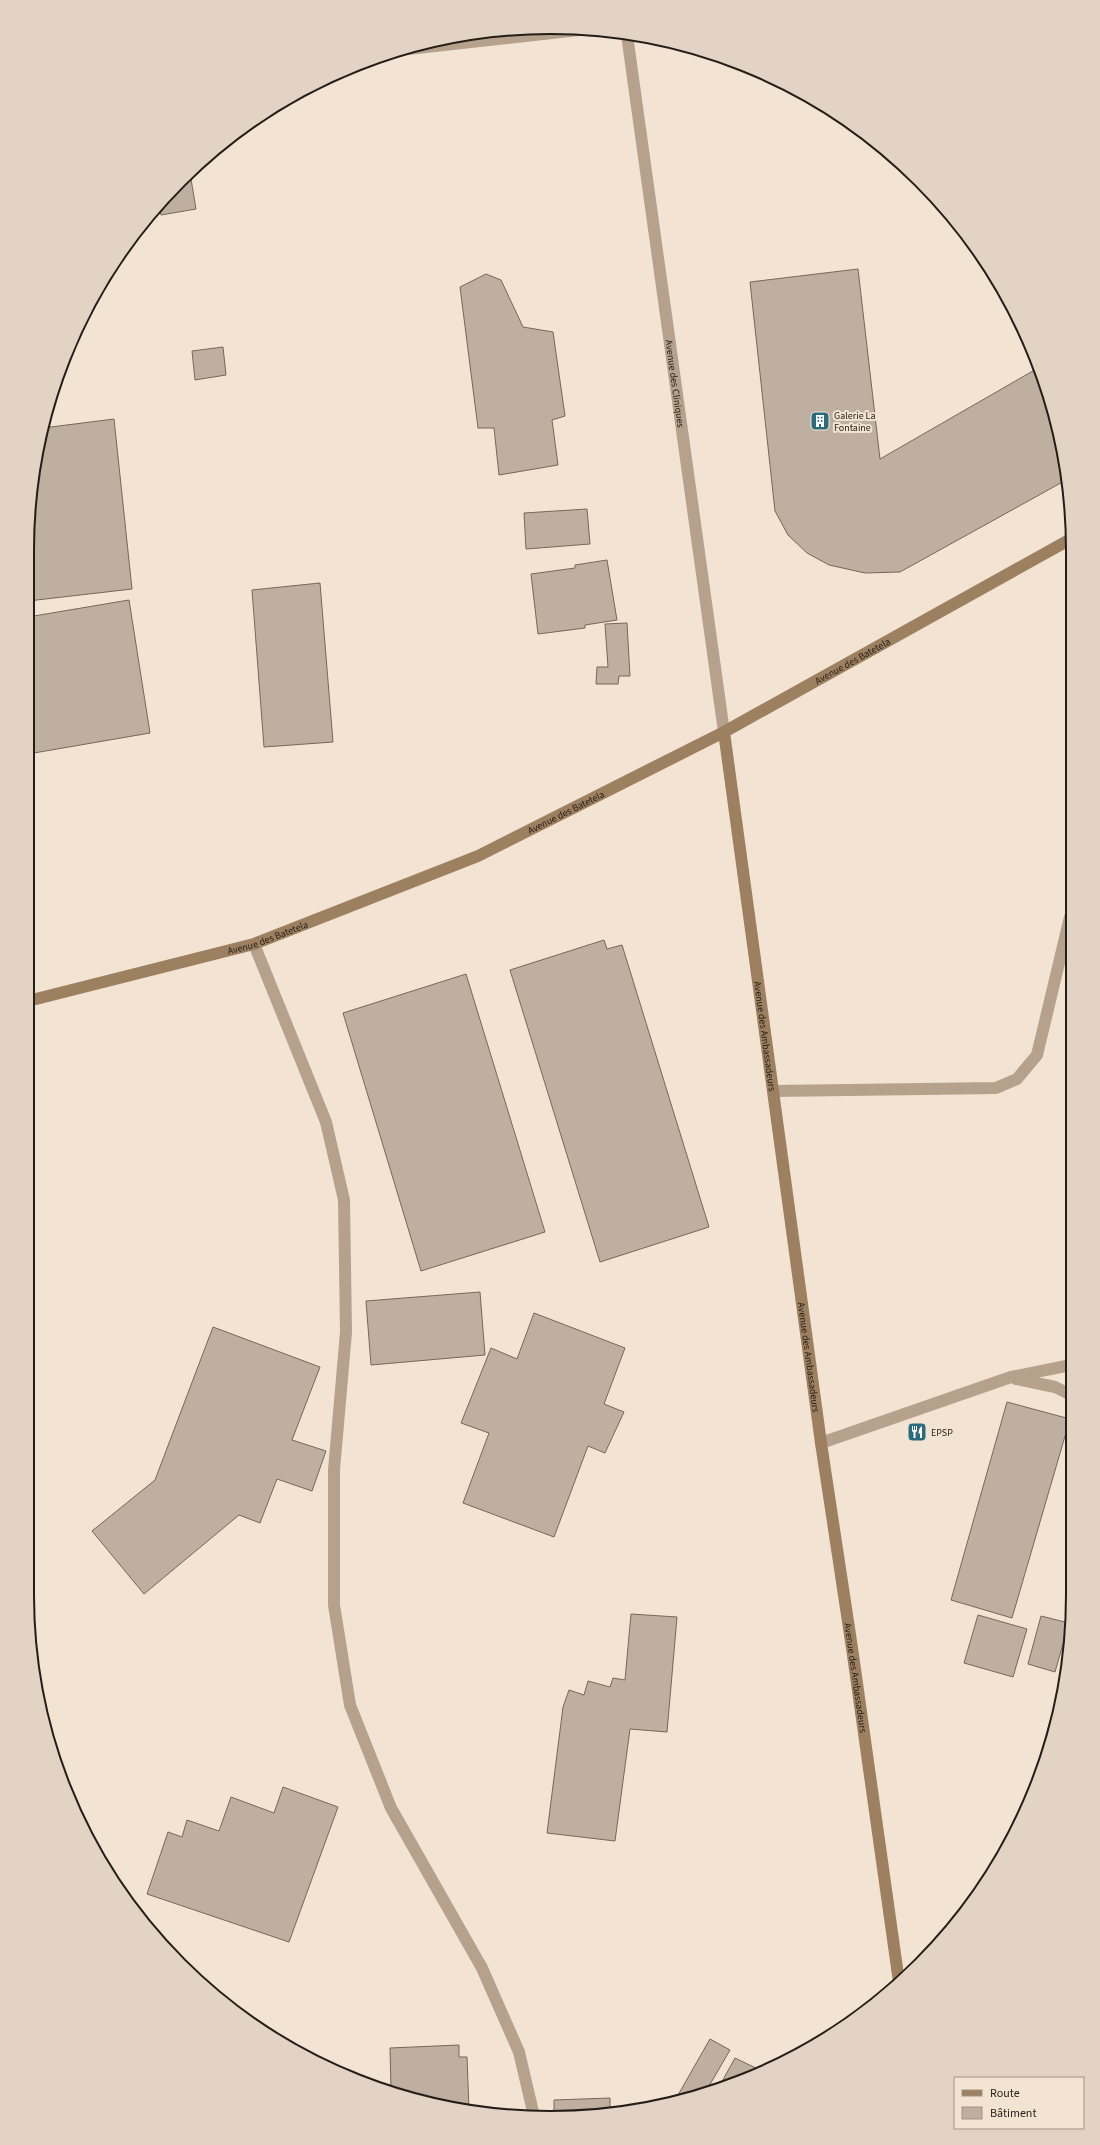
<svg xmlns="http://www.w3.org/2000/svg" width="1100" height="2145" font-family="'Source Sans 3',sans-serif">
	<rect width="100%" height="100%" fill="#f2e3d3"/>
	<!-- building -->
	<path fill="#beafa0" stroke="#75685a" d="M190 173 196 209 161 215 159 206Z
		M858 269 880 459 1038 368 1068 479 900 572 865 573 829 565 807 553 788 535 775 511 750 282Z
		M486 274 501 280 523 327 553 332 565 416 552 420 558 465 499 475 494 428H478L460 287Z
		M223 347 226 375 195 380 192 351Z
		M114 419 132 589 28 601V516L43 428Z
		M587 509 590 544 526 549 524 513Z
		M607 560 617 620 585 625V628L538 634 531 574 575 568V565Z
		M320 583 333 742 264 747 252 590Z
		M129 600 150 733 28 754V617Z
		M627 623 630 676H619L618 684H596L597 667H608L605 624Z
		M604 940 607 949 622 945 709 1227 600 1262 510 970Z
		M466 974 545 1232 421 1271 343 1013Z
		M480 1292 485 1355 371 1365 366 1301Z
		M534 1313 625 1348 604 1404 624 1412 605 1453 588 1446 554 1537 463 1503 489 1433 461 1423 491 1348 517 1359Z
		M213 1327 320 1367 292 1440 326 1451 312 1491 277 1479 260 1523 239 1515 144 1594 92 1531 155 1480Z
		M1007 1402 1070 1419 1012 1618 951 1600Z
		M631 1614 677 1617 667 1732 630 1729 615 1841 547 1833 563 1707 569 1690 584 1695 588 1681 610 1687 613 1678 625 1680Z
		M978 1615 1027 1629 1013 1677 964 1663Z
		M1041 1616 1069 1623 1055 1672 1028 1664Z
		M1065 1669 1055 1730 1044 1761 1039 1760Z
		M283 1787 338 1807 289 1942 147 1894 168 1832 182 1837 187 1820 219 1831 231 1797 274 1813Z
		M710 2039 730 2050 705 2093 674 2102Z
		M459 2045V2057H467L469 2109 415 2100 385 2090H391L390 2048Z
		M735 2058 762 2071 719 2087Z
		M610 2098V2114L554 2116V2100Z"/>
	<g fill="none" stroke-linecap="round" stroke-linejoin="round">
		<!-- lane -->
		<path stroke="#b6a28c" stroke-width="12" d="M408 49 588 29
			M254 944 326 1122 344 1200 346 1332 334 1470V1605L350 1705 391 1808 482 1968 519 2052 534 2116
			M773 1091 996 1088 1017 1079 1037 1055 1070 917
			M1016 1379 1055 1387 1071 1395
			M821 1443 1011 1377 1071 1365"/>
		<!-- street -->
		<path stroke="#b6a28c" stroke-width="12" id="s1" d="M627 35 724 732"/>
		<!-- secondary -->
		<g stroke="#9d8060" stroke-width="12">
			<path id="s2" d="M724 732 821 1443 852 1648 899 1982"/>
			<path id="s3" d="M28 1001 254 944 478 856 724 732 1069 540"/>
		</g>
	</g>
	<!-- icons -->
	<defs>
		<symbol id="building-square" viewBox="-11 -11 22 22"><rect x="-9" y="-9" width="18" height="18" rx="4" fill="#2a6c7e" stroke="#f2e3d3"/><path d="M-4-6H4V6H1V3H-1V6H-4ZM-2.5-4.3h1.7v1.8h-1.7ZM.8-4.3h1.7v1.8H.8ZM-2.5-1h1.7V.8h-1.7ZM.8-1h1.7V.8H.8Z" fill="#fff"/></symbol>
		<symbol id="restaurant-square" viewBox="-11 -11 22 22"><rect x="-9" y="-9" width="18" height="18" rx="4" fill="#2a6c7e" stroke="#f2e3d3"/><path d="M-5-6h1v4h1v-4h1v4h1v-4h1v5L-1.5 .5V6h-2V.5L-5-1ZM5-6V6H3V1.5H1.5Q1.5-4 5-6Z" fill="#fff"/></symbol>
	</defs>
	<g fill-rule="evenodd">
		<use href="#building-square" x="809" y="410" width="22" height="22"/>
		<use href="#restaurant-square" x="906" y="1421" width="22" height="22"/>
	</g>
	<g text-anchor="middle" stroke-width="4" stroke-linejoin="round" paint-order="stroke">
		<!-- street labels -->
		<g font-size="10" fill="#241e18" stroke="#f2e3d3">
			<text dy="4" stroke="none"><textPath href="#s1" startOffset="352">Avenue des Cliniques</textPath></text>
			<text dy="4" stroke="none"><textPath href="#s3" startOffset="896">Avenue des Batetela</textPath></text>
			<text dy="4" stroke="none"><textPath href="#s3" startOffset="572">Avenue des Batetela</textPath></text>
			<text dy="4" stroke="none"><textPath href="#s3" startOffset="248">Avenue des Batetela</textPath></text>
			<text dy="4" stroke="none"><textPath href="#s2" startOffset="307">Avenue des Ambassadeurs</textPath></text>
			<text dy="4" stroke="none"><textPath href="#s2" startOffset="631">Avenue des Ambassadeurs</textPath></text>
			<text dy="4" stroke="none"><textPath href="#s2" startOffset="955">Avenue des Ambassadeurs</textPath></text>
		</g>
		<!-- poi labels -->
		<g font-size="10" fill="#241e18" stroke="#f2e3d3" text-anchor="start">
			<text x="834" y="419">Galerie La<tspan x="834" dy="12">Fontaine</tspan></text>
			<text x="931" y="1436">EPSP</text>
		</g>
	</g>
	<!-- crop -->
	<path d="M0 0H1100V2145H0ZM550 34H550A516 516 0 0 1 1066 550V1595A516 516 0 0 1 550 2111H550A516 516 0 0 1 34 1595V550A516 516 0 0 1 550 34Z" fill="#e2d3c4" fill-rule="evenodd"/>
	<path fill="none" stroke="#241e18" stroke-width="2" d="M550 34H550A516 516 0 0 1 1066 550V1595A516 516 0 0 1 550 2111H550A516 516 0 0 1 34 1595V550A516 516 0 0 1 550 34Z"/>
	<!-- legend -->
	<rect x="954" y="2077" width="130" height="52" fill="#f2e3d3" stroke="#a09488"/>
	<rect x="962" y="2090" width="20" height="6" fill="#9d8060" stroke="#a09488"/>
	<text x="990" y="2097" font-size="12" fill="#241e18">Route</text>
	<rect x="962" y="2107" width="20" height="12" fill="#beafa0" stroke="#a09488"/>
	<text x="990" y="2117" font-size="12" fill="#241e18">Bâtiment</text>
</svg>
